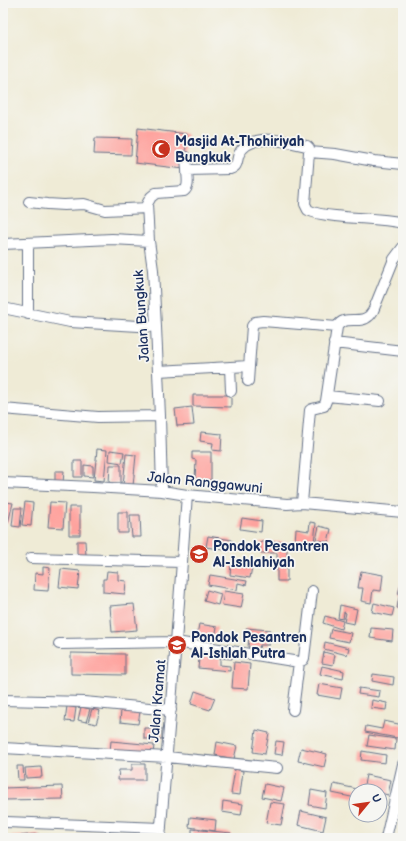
<svg xmlns="http://www.w3.org/2000/svg" width="406" height="841" font-family="'Balsamiq Sans',sans-serif">
	<rect width="100%" height="100%" fill="#f6f6f2"/>
	<filter id="ink" filterUnits="userSpaceOnUse"><feTurbulence type="fractalNoise" baseFrequency=".025" numOctaves="2"/><feDisplacementMap in="SourceGraphic" scale="8" xChannelSelector="R" yChannelSelector="G"/><feConvolveMatrix kernelMatrix="1 2 1 2 8 2 1 2 1" color-interpolation-filters="sRGB"/></filter>
	<filter id="wash" filterUnits="userSpaceOnUse"><feTurbulence type="fractalNoise" baseFrequency=".012" numOctaves="4" result="noise"/><feDisplacementMap in="SourceGraphic" scale="16" xChannelSelector="R" yChannelSelector="G"/><feGaussianBlur stdDeviation="0.9" result="paint"/><feColorMatrix in="noise" values="0 0 0 0 0 0 0 0 0 0 0 0 0 0 0 0 0 1.4 0 .05"/><feComposite in="paint" operator="in"/></filter>
	<g filter="url(#wash)">
		<rect width="100%" height="100%" fill="#efebd6"/>
		<g id="blocks">
			<!-- building -->
			<path fill="#fea39e" d="M138 128 187 134 184 169 135 163Z
				M95 138 132 139 131 155 94 154Z
				M193 395H231V407L193 406Z
				M192 407 194 425 177 426 175 409Z
				M201 432 222 434 221 451 212 450 213 443 200 441Z
				M97 449 107 450 104 481 94 480Z
				M110 450 124 452 122 463 109 461Z
				M192 452H211V480L195 479 196 460 192 459Z
				M126 454 136 455 133 486H123Z
				M74 461H82V477H74Z
				M84 465 93 466V477L84 476Z
				M110 465H121V483H109Z
				M55 471H64L63 483 55 482Z
				M6 502 13 503 8 523 3 521Z
				M25 502 33 503 31 526 22 525Z
				M50 502 65 503 63 528 48 527Z
				M69 507H80V535H69Z
				M14 508H22L20 527 12 526Z
				M118 512H128V533H118Z
				M130 515H140L141 537H132Z
				M242 518 262 521 261 532 240 529Z
				M310 522 316 523 314 544 295 541 296 529 309 531Z
				M319 526 331 529 328 542 316 540Z
				M208 536 232 540 230 551 206 547Z
				M77 541H85L86 556H77Z
				M260 542H287V581H277V553H260Z
				M231 564 252 567 250 578 230 575Z
				M43 567 50 568 48 591 34 590 35 573 43 574Z
				M61 569 80 571 78 589 59 587Z
				M107 571 118 572V580L126 581 125 594 103 592V579H106Z
				M361 571 383 575 381 591 373 590 371 603 361 601 363 588H358Z
				M210 575 247 581 246 585 238 583 237 590 208 585Z
				M401 583 403 584V596L398 594Z
				M207 590 221 594 218 605 204 601Z
				M224 591 244 594 241 608 222 605Z
				M399 597 403 598V609L397 608Z
				M374 603 394 608 392 616 372 612Z
				M134 604 137 630 112 632 110 606Z
				M340 605 357 609 354 624 344 622 346 613 344 612 343 619 338 618Z
				M325 616 343 621 341 629 323 623Z
				M199 624 217 627 215 638 197 635Z
				M246 628 270 630 269 645H260L259 648 248 647 249 636 245 635Z
				M371 628 393 630 392 641 370 638Z
				M331 629 351 633 349 642 329 638Z
				M325 642 349 648 347 655 324 649Z
				M200 651 232 654V659L220 658V665L230 666V671L198 668Z
				M324 652 335 655 333 665 322 663Z
				M71 653 125 654V675L71 674Z
				M234 662 250 664 248 689 232 688Z
				M322 666 344 671 343 679 320 674Z
				M373 674 394 677 393 685 372 681Z
				M319 684 342 688 340 699 317 695Z
				M359 688 380 691 379 697 358 694Z
				M195 691 215 698 210 710 191 704Z
				M372 700 387 703 386 710 371 708Z
				M67 706 76 708 74 722 65 721Z
				M81 707 90 709 86 722 78 720Z
				M92 709 100 711 96 724 88 722Z
				M121 710 140 712 138 724 120 722Z
				M384 721 403 725V739L365 732 366 726 382 729Z
				M144 728H162V739H144Z
				M256 730 269 733 265 754 253 752Z
				M369 735 396 739 395 750 367 746Z
				M111 741 154 745 153 755 110 751Z
				M276 741 284 742 282 755 274 754Z
				M217 742 237 746 234 759 215 755Z
				M301 748 327 754 324 767 298 761Z
				M362 751 386 755 385 763 361 760Z
				M132 764H145V780H118L119 770H132Z
				M17 766H23L24 780H18Z
				M41 767 42 777 26 778 25 768Z
				M235 769 243 771 240 795 231 794Z
				M366 775 391 780 388 795 380 793V791H368L363 790Z
				M265 784 284 788 281 801 262 797Z
				M334 784 357 789V791H356V798L332 793Z
				M62 786 63 799 3 800V788Z
				M311 790 327 793 325 808 309 805Z
				M223 801 243 804 241 815 222 812Z
				M270 802 285 804 281 825 266 823Z
				M301 811 326 817 323 831 298 825Z
				M190 817 216 820 215 831 189 827Z
				M192 829 231 833V838H192Z
				M39 834V838H8V837Z"/>
		</g>
	</g>
	<g filter="url(#ink)">
		<use href="#blocks" fill-opacity="0" stroke="#657188" stroke-width="1"/>
		<g fill="none" stroke-linecap="round" stroke-linejoin="round">
			<defs>
				<path id="minor" d="M186 157 187 170 230 169C239 166 236 161 239 154 250 131 288 142 307 146L309 148V152
					M403 164 374 161 335 154 309 152 305 204 308 210C316 214 325 215 335 216 358 219 381 218 403 223
					M29 202 47 204 64 205 84 204 105 210 147 208
					M28 243V314
					M3 244 112 239 149 241
					M3 308 70 322 156 327
					M334 343 403 351
					M230 367 231 391
					M158 371 249 366
					M248 381 252 326 255 322 263 321 337 327
					M327 396 380 401
					M3 409 98 417 160 416
					M3 483 93 487 162 491 187 495 287 504 302 503 403 512
					M162 491 160 416 156 327 153 270 149 241 147 204 151 197 156 193 184 191C190 187 187 177 187 170
					M302 503 310 410 312 409 324 406 326 401 337 327C344 314 360 325 369 316 370 316 372 312 373 311L394 259 403 247
					M31 558 182 562
					M59 644 176 642 299 662 303 660 304 658 312 591
					M3 700 84 702 171 710
					M293 710 299 662
					M3 748 167 757 277 768
					M6 822 161 828
					M160 838 176 642 187 495
					M386 838 403 764"/>
			</defs>
			<!-- minor casing -->
			<use href="#minor" stroke="#657188" stroke-width="12"/>
			<!-- minor -->
			<use href="#minor" stroke="#fff" stroke-width="10"/>
		</g>
	</g>
	<!-- icons -->
	<defs>
		<symbol id="mosque-disc" viewBox="-11 -11 22 22"><circle r="9.5" fill="#c8321e" stroke="#f6f6f2"/><path d="M3.5-4.9A6 6 0 1 0 3.5 4.9A5 5 0 1 1 3.5-4.9Z" fill="#fff"/></symbol>
		<symbol id="school-disc" viewBox="-11 -11 22 22"><circle r="9.5" fill="#c8321e" stroke="#f6f6f2"/><path d="M0-5L7-2L0 1L-7-2ZM-4 1L0 2.5L4 1V4Q0 6-4 4Z" fill="#fff"/></symbol>
	</defs>
	<g fill-rule="evenodd">
		<use href="#mosque-disc" x="150" y="138" width="22" height="22"/>
		<use href="#school-disc" x="188" y="543" width="22" height="22"/>
		<use href="#school-disc" x="166" y="634" width="22" height="22"/>
	</g>
	<g text-anchor="middle" stroke-width="3.5" stroke-linejoin="round" paint-order="stroke">
		<!-- poi labels -->
		<g font-size="14" font-weight="bold" fill="#1b2f5e" stroke="#f6f6f2" text-anchor="start">
			<text x="175" y="146">Masjid At-Thohiriyah<tspan x="175" dy="16">Bungkuk</tspan></text>
			<text x="213" y="551">Pondok Pesantren<tspan x="213" dy="16">Al-Ishlahiyah</tspan></text>
			<text x="191" y="642">Pondok Pesantren<tspan x="191" dy="16">Al-Ishlah Putra</tspan></text>
		</g>
		<!-- street labels -->
		<g font-size="14" fill="#1b2f5e" stroke="#f6f6f2">
			<text transform="translate(141 316) rotate(-94)" y="5">Jalan Bungkuk</text>
			<text transform="translate(205 482) rotate(6)" y="5">Jalan Ranggawuni</text>
			<text transform="translate(157 701) rotate(-85)" y="5">Jalan Kramat</text>
		</g>
	</g>
	<!-- margin -->
	<rect width="406" height="841" fill="none" stroke="#f6f6f2" stroke-width="16"/>
	<!-- north arrow -->
	<g transform="translate(368 803) rotate(61)"><circle r="19" fill="#f6f6f2" stroke="#9ea6b7"/>
	<path d="M0-3L7 15L0 10L-7 15Z" fill="#c8321e"/>
	<text y="-6" font-size="11" font-weight="bold" text-anchor="middle" fill="#1b2f5e">U</text>
	</g>
</svg>
